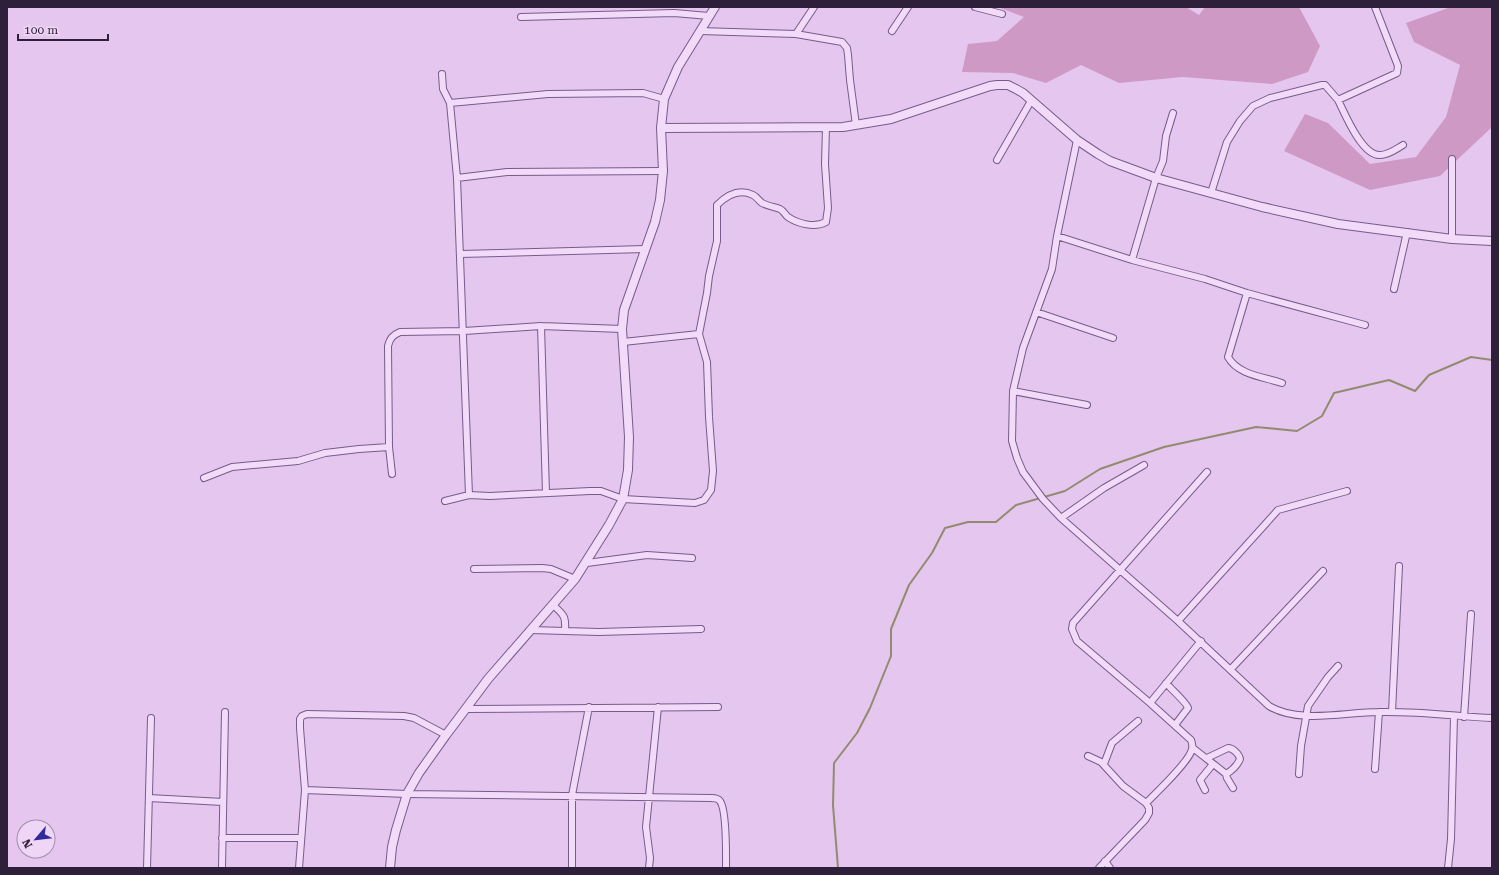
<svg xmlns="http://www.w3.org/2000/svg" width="1499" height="875" font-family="'Roboto Serif',serif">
	<rect width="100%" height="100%" fill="#e5c6ef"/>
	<!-- green -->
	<path fill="#ce9ac5" d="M998 7H1186L1199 15 1205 7H1299L1320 46 1308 72 1272 84 1183 77 1119 83 1081 65 1046 83 1013 73 962 72 968 44 997 41 1024 17Z
		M1451 7H1492V123L1491 128 1440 176 1370 190 1284 151 1305 114 1328 123 1370 164 1416 157 1446 117 1460 65 1414 42 1406 23Z"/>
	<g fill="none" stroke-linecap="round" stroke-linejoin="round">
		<!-- stream -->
		<path stroke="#928b6e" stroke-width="2" d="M838 868 833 805 834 763 857 733 870 708 891 656V629L909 585 932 553 945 528 968 522H996L1016 505 1065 491 1100 469 1164 447 1256 427 1297 431 1322 416 1334 393 1389 380 1415 391 1429 375 1471 357 1492 360"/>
		<defs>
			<path id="minor" d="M975 7 1002 14
				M521 17 674 13 709 16
				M700 31 796 34 842 42 847 48 848 55 850 80 856 125
				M892 31 908 7
				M796 34 814 7
				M442 74 443 89 450 103 457 178 469 495
				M1338 100C1345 114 1362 156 1380 155 1389 155 1396 149 1403 145
				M450 103 548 94 643 93 664 99
				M1077 140 1057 236 1052 269 1023 348 1013 391 1012 441 1017 458 1023 472 1043 499 1061 518 1178 621 1269 706C1299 724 1345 712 1379 712 1417 711 1455 716 1492 718
				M1452 159V239
				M997 160 1031 101
				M457 178 507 172 663 171
				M1211 193 1227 142 1240 121 1253 106 1270 98 1322 85H1325L1338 100 1397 73 1398 66 1375 7
				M1057 236 1132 260 1205 279 1247 293 1365 325
				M460 254 645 249
				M1132 260 1156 178 1163 161 1166 136 1173 113
				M1394 289 1407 232
				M1247 293 1228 357C1238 375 1264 377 1282 383
				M1036 312 1113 338
				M623 342 699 334
				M1013 391 1087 405
				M392 474 389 447 388 346C390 338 393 335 400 332L464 331 541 326
				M204 478 232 467 298 461 325 453 359 449 389 447
				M546 493 541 326 622 329
				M445 501 469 495 490 496 590 491H601L623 499 695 503 704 500 711 490 713 471 709 417 707 362 699 334 707 293 709 276 717 241V205C727 195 739 188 753 195 757 197 759 201 762 203 768 206 774 207 780 209 784 211 785 215 788 217 798 224 815 228 826 222L828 208 825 164 826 127
				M1061 518 1104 488 1144 465
				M587 563 647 555 692 558
				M474 569 542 568 551 569 575 579
				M553 605C564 615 566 616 565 631
				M1178 621 1278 510 1347 491
				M531 630 599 632 701 629
				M1231 669 1323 571
				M1166 683C1171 689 1187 703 1188 708L1175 725
				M1150 703 1201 641
				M467 709 718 707
				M1392 712 1399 566
				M1464 717 1471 614
				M1193 748C1204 757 1215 765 1226 774L1227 778 1233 788
				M1088 756 1101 762 1123 786 1146 803 1149 808V813L1145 820 1099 868
				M1207 758 1228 748C1233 748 1239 754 1240 759 1237 766 1233 770 1226 774
				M1104 764 1112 743 1138 721
				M1375 769 1379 712
				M1299 774 1301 746 1308 706 1328 677 1338 666
				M305 790 407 794 711 798C714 798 718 798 720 801 727 810 726 856 726 868
				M1205 790 1200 780 1213 764
				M149 798 223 802
				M1146 803C1156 793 1190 761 1192 749 1193 745 1192 743 1191 740L1150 703 1077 641 1072 629 1073 623 1207 472
				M222 838H301
				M1105 861 1110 868
				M147 868 151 718
				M222 868 225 712
				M299 868 305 790 300 728V719L302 716 307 714 404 716 414 718 446 735
				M572 868V795L589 707
				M649 868 650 858 646 827 658 707
				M1448 868 1451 839 1454 716"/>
			<path id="tertiary" d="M661 128 843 127 891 119 990 86 997 85H1008L1016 89 1023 93 1077 140 1098 154 1110 161 1156 178 1262 207 1338 224 1452 239 1492 241
				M390 868 392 847 396 830 407 794 419 773 446 735 488 679 575 579 609 525 623 499 628 470 629 437 622 329 624 310 655 222 660 200 663 171 661 128 664 99 678 67 715 7"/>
		</defs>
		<!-- minor casing -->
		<use href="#minor" stroke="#775b8b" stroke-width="8"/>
		<!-- tertiary casing -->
		<use href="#tertiary" stroke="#775b8b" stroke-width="10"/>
		<!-- minor -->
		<use href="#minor" stroke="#f2daf9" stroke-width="6"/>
		<!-- tertiary -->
		<use href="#tertiary" stroke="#f2daf9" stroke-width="8"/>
	</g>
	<!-- border -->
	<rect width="1499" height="875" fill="none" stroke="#2e1f3b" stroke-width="16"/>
	<!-- north arrow -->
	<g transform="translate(36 839) rotate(242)"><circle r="19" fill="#efd6f6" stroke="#a28dab"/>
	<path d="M0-3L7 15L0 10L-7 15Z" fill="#302b9b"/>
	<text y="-6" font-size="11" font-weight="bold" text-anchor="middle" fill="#2e1f3b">N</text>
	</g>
	<!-- scale -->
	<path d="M18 34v6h90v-6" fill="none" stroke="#2e1f3b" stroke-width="2"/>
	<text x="24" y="34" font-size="12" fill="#2e1f3b" stroke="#efd6f6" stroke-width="3" paint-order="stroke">100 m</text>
</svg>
